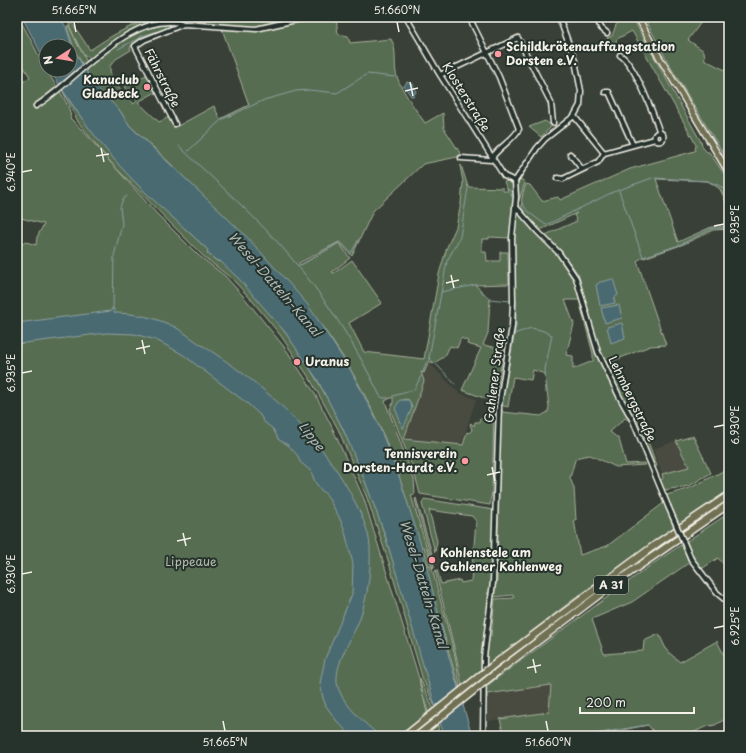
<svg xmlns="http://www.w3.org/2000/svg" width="746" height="753" font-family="'Playpen Sans',sans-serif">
	<rect width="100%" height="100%" fill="#394037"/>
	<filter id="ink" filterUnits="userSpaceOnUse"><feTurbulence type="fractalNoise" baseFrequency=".025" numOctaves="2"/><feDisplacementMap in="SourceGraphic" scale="8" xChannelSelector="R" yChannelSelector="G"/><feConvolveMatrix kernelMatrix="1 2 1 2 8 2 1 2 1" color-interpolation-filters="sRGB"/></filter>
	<g filter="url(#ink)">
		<!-- built -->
		<path fill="#494c41" d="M428 362 459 393 476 399 461 445 404 439 424 381 420 374 421 372 424 373Z
			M676 441 689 467 662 474 653 449Z
			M551 685 549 712 488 721 487 694Z"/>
		<!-- green -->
		<path fill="#576d51" stroke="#a6af9c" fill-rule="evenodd" d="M17 17C22 20 41 61 46 70 51 78 74 110 70 118L82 130 156 213 198 255 225 276 243 296 285 348 314 392 331 425 364 499 419 678 427 713 421 719 427 733 438 725 439 736H17V242L21 244 26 242 36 245 37 237 44 224 17 217V82L20 84 30 77 17 56Z
			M66 17H68L90 50C115 33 142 17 173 17L169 21 136 30 91 59C78 54 72 29 66 17Z
			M179 17H300L257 27H240Z
			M320 17H336L338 34 348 36 350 43 391 39C398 51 393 64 397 77 402 91 416 110 425 123L443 113 444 128 462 156 423 164 373 211 352 256 339 242 299 263 300 265 339 243 350 258 332 272 334 273 352 260 382 303 349 323 364 352 424 359 439 274 447 247 456 227 461 203 463 182 460 166 461 165 468 187 503 188V191H508L504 182 507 181 513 185 514 198 510 238 489 237V239H482V252H486L487 261H500V252H508L509 284 475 285 490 299 488 333 483 345 504 349 495 402 462 390 481 348 467 344 468 341 461 338 457 348 450 346 445 356 433 364 429 361 424 373 421 372 424 381 404 439 463 445 467 432 469 433 472 430 470 424 471 423 474 426 475 422H479L480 418 489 420 491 407 494 411 492 492 490 505 420 494 414 471 390 409 393 403V397L385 401 414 479 415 494 411 495 433 569 427 562 424 547 420 548C409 505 396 463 378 423 336 328 273 263 200 193 177 170 154 147 130 126L120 111 98 90 87 74 86 68 119 41 144 29 169 24 170 29 143 37 136 41 130 48 131 50 116 59 110 66C109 82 124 93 134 104L137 101 124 87 148 74 156 92 138 102 159 122 169 117 176 127 214 106 220 119 249 105 222 29 258 31ZM404 399 409 400 412 408 399 422Z
			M622 17H632L701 142 703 148 707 152H709L729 181V203L726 202 720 189 708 181 656 179 678 242 709 228 716 226H729V229L713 230 684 244 644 258 643 257 637 261 666 345 650 346 613 361 645 439H647L657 466 655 468 636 424 601 357 577 278 579 276 571 264 543 236 577 221 574 215 577 213 538 231C522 212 517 209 526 184L530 185 542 201 558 197 560 200 630 169 695 151 696 145 687 128 632 31 617 39 615 44H610L607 38 612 36 616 25Z
			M644 17H699L702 21 688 40 704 51 705 60 729 72V163L670 66Z
			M68 25 87 62 83 65 75 51 67 28Z
			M61 88C101 151 154 200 208 250V253C210 255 214 260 217 261 218 262 220 261 222 262 241 278 258 298 273 317 364 428 395 571 436 705L435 707 422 677 389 563 367 498 338 429 310 379 281 336 250 298 232 279 203 256 110 162 78 122Z
			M545 121 552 126 541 137 529 127Z
			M519 178 525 182 518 204 517 182Z
			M518 211 557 253 575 278 600 361 633 423 625 418 610 432 619 439 626 464 644 463 645 465 616 467 590 455 579 457 575 460 570 478 574 488 576 520H574L580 555 607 546 665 502 656 483H657L676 526 574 599 485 667 488 635 491 636 495 599 514 598 513 595 493 597 497 580 500 411 502 409V412L541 416 548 412 549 407 545 374 533 370 531 380 513 377 508 407 500 405 512 338 514 229 516 212ZM565 300H579L593 354V361L573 369V356L566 355 574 324Z
			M693 436 711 473 689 486 664 490 660 481 663 478 662 474 689 467 676 441Z
			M729 468V490L678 525 669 505 667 495 690 488Z
			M416 498 433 557 434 568 415 500Z
			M424 499 494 510 490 592 487 593 489 596 481 670 462 686 456 655 435 571 437 570 441 584 460 580 461 583 471 581 476 521 472 516 429 510 437 541 435 552 422 504Z
			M729 513V566L727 568 718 558 700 570 694 567 690 562 632 602 592 619 604 654 643 651 644 641 659 634 667 651 680 662 717 641 726 659 729 657V717L715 725 705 727 686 736H657L648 725 592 736H504L500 719 549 712 551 685 487 694V698L485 694V687L651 565Z
			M426 562 433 572 455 656 460 686 459 688 424 563Z
			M420 678 433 708 428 712 420 685Z"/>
		<!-- water -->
		<path fill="#4a6a71" stroke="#8ea0a1" d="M22 17H60L66 27 74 51 94 84 120 111 130 126 246 236 286 280 308 305 350 369 377 421 399 476 422 548 449 657 472 736H444L385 535 365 481 343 429 317 379 285 332 239 279 220 261H217L207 253 208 250C183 226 156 204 132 179 100 146 74 109 50 70H70V46H46V63Z
			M407 82 413 84 416 92 413 96H411L404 86Z
			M613 279 618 295 614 298 615 303 600 306 596 285 600 282Z
			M619 305 622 318 605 323 601 308Z
			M112 308 114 309V313C135 313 157 318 175 327 184 332 192 339 200 344 261 382 318 432 352 496 360 512 369 529 370 547 371 572 368 595 360 618 353 638 335 661 337 683 340 702 365 724 380 736H351L336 720 326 706 323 698 320 683 325 659 352 594 353 564 344 528 338 515 326 494 321 490 315 482 311 471 300 462 298 456 288 445 279 440 273 429 264 422 260 415 248 404 182 354 156 340 134 334 106 333 17 344V323L111 311Z
			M622 323 625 338 611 343 607 327Z
			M400 400H409L412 408 403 429 395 408Z"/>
		<!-- pier -->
		<path fill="#394037" d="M460 687 465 703 439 724 434 708Z"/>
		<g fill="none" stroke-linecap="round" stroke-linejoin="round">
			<!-- stream -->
			<path stroke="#8ea0a1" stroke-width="1" d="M118 49 142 36 168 28
				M179 146C217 183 259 219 293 260 328 301 357 348 380 396L383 398H389
				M188 151 221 120 264 100 296 91 309 90 337 93 367 74 395 77
				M655 178 707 181 720 186 729 194
				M509 189 512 197
				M619 191 643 257 679 245 713 228H729
				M522 203 528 212 546 225 613 192 652 178
				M341 242 351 253 359 239
				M301 265 339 243
				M441 292 475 285 490 299 510 301
				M113 309 114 256 122 224 120 207 123 199 127 196
				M514 334 531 328 541 330 552 335 545 369 546 393
				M429 358 447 261 460 237 468 188
				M429 358 434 363
				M436 364 455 384
				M423 372 426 363
				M393 396 414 390 421 376
				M502 404 516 325V301
				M583 736 647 725"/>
			<defs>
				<path id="minor" d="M406 17 440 75 504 176 515 181
					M596 17 601 28 607 33
					M620 55C635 64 654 115 660 133
					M440 75 518 38 551 103 553 123
					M605 92H609L633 145
					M36 106C77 81 130 9 184 24L256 29 309 17
					M574 116 604 153 655 139
					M175 124 135 46 144 40 184 24
					M654.5 137a4.5 4.5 0 1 1 9 0a4.5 4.5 0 1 1-9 0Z
					M570 154 582 169
					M461 158 491 160C494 150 513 141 519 129L499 77 469 17
					M557 178 563 179 598 162 604 153
					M515 206 537 231 559 253 576 278 598 352 619 396 633 421 668 506
					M691 559 717 593 729 603
					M483 736 484 657 493 582 499 406 512 326 513 302 512 238 516 197 515 181 537 148 545 139 574 116 580 105 581 91 575 61 559 17"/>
				<path id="major" d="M638 17 655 50 729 173"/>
				<path id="highway" d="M496 663 659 542 729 495
					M497 672 616 582 729 504"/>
			</defs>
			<!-- minor casing -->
			<use href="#minor" stroke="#f4f1e8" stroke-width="7"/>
			<!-- major casing -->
			<use href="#major" stroke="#f4f1e8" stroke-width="8"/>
			<!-- highway casing -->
			<use href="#highway" stroke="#f4f1e8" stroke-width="9"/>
			<!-- minor -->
			<use href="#minor" stroke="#26332d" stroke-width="4"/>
			<!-- major -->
			<use href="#major" stroke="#706f52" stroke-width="5"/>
			<!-- highway -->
			<use href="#highway" stroke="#706f52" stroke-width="6"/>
			<defs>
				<path id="minor-bridge" d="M668 506 691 559"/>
				<path id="highway-bridge" d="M405 736 496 663
					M417 736 497 672"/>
			</defs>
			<!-- minor-bridge casing -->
			<use href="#minor-bridge" stroke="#f4f1e8" stroke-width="7" stroke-linecap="butt"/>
			<!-- highway-bridge casing -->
			<use href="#highway-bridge" stroke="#f4f1e8" stroke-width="9" stroke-linecap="butt"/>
			<!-- minor-bridge -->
			<use href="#minor-bridge" stroke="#26332d" stroke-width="4"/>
			<!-- highway-bridge -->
			<use href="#highway-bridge" stroke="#706f52" stroke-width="6"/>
		</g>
	</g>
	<!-- ticks -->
	<path fill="none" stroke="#f4f1e8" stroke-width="1.5" d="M74 22 76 32M397 22 399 32M410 82 413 96M405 91 418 88M101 148 104 162M96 156 109 154M22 172 32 170M714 226 724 224M451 275 454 288M446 283 459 280M142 340 145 354M136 349 150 346M22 373 32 371M714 427 724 425M492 467 495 481M487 475 500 472M183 533 186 546M177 541 191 538M22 574 32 572M714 628 724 626M533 659 536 673M527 668 541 665M223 721 225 731M546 721 548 731"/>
	<!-- markers -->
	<g fill="#ff9aa2" stroke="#26332d" stroke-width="1.5">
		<circle cx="498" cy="54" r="4"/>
		<circle cx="147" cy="87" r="4"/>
		<circle cx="297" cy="362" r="4"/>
		<circle cx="465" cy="461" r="4"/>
		<circle cx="432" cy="560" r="4"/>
	</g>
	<g text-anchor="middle" stroke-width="4" stroke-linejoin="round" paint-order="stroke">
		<!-- shield labels -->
		<rect fill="#26332d" stroke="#b6b8b0" stroke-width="1" x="594" y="576" width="34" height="18" rx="3"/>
		<g font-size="11" font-weight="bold" fill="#f4f1e8">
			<text x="611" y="589">A 31</text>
		</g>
		<!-- poi labels -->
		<g font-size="12" font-weight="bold" fill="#f4f1e8" stroke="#26332d" text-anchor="start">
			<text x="506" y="51">Schildkrötenauffangstation<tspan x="506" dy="14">Dorsten e.V.</tspan></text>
			<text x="139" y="84" text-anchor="end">Kanuclub<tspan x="139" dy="14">Gladbeck</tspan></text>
			<text x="305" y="366">Uranus</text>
			<text x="457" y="458" text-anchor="end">Tennisverein<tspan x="457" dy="14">Dorsten-Hardt e.V.</tspan></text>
			<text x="440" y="557">Kohlenstele am<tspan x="440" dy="14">Gahlener Kohlenweg</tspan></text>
		</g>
		<!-- street labels -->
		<g font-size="12" fill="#f4f1e8" stroke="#26332d">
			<text transform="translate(162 78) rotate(63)" y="4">Fährstraße</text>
			<text transform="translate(466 97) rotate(58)" y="4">Klosterstraße</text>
			<text transform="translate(495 375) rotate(-83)" y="4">Gahlener Straße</text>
			<text transform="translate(632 399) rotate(64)" y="4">Lehmbergstraße</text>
		</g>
		<!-- park labels -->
		<g font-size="12" fill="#b5bcac" stroke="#26332d">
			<text x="191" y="566">Lippeaue</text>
		</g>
		<!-- water labels -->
		<g font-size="13" font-style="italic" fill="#b0bbb8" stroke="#26332d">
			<text transform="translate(275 284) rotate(49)" y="5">Wesel-Datteln-Kanal</text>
			<text transform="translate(312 436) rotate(52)" y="5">Lippe</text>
			<text transform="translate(424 584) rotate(73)" y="5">Wesel-Datteln-Kanal</text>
		</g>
	</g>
	<!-- margin -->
	<rect width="746" height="753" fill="none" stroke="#26332d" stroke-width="44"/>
	<!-- north arrow -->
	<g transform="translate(58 58) rotate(258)"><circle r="19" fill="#26332d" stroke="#787f78"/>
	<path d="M0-3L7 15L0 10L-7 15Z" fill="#ff9aa2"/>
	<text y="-6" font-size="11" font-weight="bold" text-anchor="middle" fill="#f4f1e8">N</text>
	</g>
	<!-- scale -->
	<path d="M580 707v6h114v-6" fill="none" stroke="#f4f1e8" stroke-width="2"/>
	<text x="586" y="707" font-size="12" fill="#f4f1e8" stroke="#26332d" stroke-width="3" paint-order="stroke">200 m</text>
	<rect x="22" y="22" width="702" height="709" fill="none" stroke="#f4f1e8" stroke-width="1.5"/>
	<g font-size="10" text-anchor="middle" fill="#f4f1e8">
		<text x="74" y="14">51.665°N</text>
		<text x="397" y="14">51.660°N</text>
		<text transform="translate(11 172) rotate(-90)" y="4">6.940°E</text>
		<text transform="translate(735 224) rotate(-90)" y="4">6.935°E</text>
		<text transform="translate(11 373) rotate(-90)" y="4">6.935°E</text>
		<text transform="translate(735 425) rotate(-90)" y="4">6.930°E</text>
		<text transform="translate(11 574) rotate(-90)" y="4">6.930°E</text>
		<text transform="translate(735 626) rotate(-90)" y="4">6.925°E</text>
		<text x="225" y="746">51.665°N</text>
		<text x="548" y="746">51.660°N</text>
	</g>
</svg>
